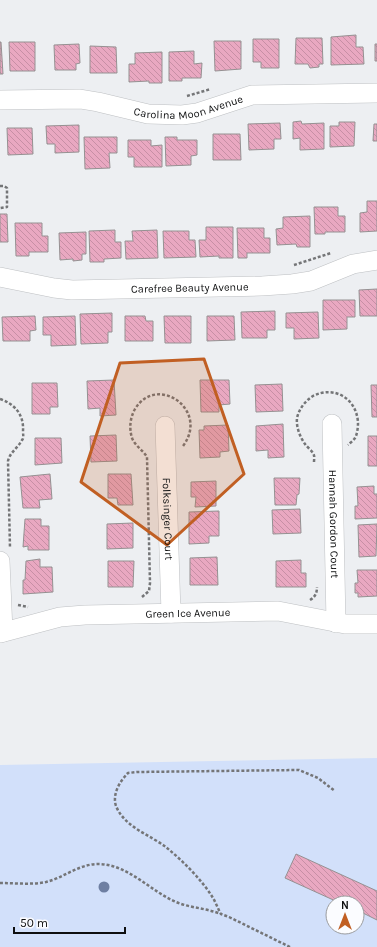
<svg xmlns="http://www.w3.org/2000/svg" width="377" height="947" font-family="Karla,sans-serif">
	<defs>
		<pattern id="building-back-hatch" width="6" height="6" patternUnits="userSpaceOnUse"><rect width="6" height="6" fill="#e9a8c1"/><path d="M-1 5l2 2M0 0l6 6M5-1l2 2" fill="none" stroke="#c78fa5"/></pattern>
	</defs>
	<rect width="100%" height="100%" fill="#edeff2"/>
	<!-- green -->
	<path fill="#d2e0fa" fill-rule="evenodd" d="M377 758V947H0V765ZM333 903H357V927H333Z"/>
	<!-- building -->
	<path fill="url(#building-back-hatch)" stroke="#959192" d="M356 35V47H363L364 64 331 65V37Z
		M296 38H322L323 64H319V67L310 68 308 64H295Z
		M253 39H279V68H261V62H253Z
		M214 41H241V69L215 71Z
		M0 42H1L3 74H0Z
		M9 42H35V71H10Z
		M79 44 80 63 76 64V70H55L54 45Z
		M375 44H377V61H375Z
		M90 46 116 47 117 73H90Z
		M194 51V64L202 63 201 78H182V81H169V52Z
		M162 52V83H149V81L129 82V64H135V53Z
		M301 121 302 124 324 123V149L300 150V138L293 139V122Z
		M339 122H355L354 146 330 147V126H339Z
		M280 123 281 139H274V149L249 150 248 124Z
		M374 124H377V141H373Z
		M79 125V152L55 153V144H47L46 126Z
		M7 128H32L33 154 8 155Z
		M213 134H240L241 160H213Z
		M84 137H117V153H109L110 168 85 169Z
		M165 137H177V140H197V155L191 156V165L166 166Z
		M128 140H151V146L162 145V167H134V157H128Z
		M367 201H377V231L360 232V213L367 212Z
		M314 207H338V216H345V232H325V234H315Z
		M0 214H7L8 242H0Z
		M310 216V247H297L296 244 277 245 276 229 283 228V217Z
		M15 223H42V236H48V252H29V256H16Z
		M206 227H233V258H219V256L200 257 199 240H206Z
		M237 228H264V238H270V253H247V258H238Z
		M115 230V242H121V258L104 259V262H90L89 231Z
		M157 230 158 258 126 259 125 241H133L132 231Z
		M163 231H189V240H195L196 257 164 258Z
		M86 232V254H82V260L73 261V259L60 260 59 233Z
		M377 289V316H360L359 290Z
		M323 300H355V317H347V329L323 330Z
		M275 311V330H267V338H242L241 312Z
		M318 312 319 338 294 339V328H286V313Z
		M112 313V332H108V343L81 344 80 314Z
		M35 316 36 330 30 331V341H3L2 317Z
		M75 316 76 345 51 346V335H43V317Z
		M125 316H145L146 321H153V341H125Z
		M164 316H191V343H165Z
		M207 316H234L235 340 207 341Z
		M114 380 116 415 100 416V408L88 409 87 381Z
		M200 380H229L230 404 219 405V412H201Z
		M32 383H57L58 407H50V414H32Z
		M282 384 283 411 256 412 255 385Z
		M371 385H377V417H372Z
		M283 424 284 457 268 458V450L256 451V426Z
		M228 425 229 451 220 452V457L200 458 199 430H204V426Z
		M116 435 117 461 91 462 90 436Z
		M368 436H377V466H368Z
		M35 438H61L62 463 35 465Z
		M50 474 52 499 39 500 40 508H23L20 477Z
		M108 474H131L133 505H118L117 498H108Z
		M274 478H300L299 494 297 495 296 505H275Z
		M216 481V506L195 507 196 497H191V482Z
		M374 486V494H377V518L355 519V506H358L357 487Z
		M300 509 301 533 273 534 272 510Z
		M219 511V536H209V543L189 544V512Z
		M25 519H41V526H49V550H28V546L23 547Z
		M133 523V548L107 549V524Z
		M377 524 376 556 359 557 358 525Z
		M217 557 218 585H190V558Z
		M40 559V567H52L53 592 23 594V580H25L26 561Z
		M301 560V573H306V587H276V561Z
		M108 561H134L133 587H108Z
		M357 570H377V596L358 597V593H355V583H358Z
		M296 854 377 891V920L357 910V903H340L285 878Z"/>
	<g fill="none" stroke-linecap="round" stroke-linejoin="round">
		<defs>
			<g id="minor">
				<path id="s1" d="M0 100 80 99 98 102 148 114 182 115 197 113 252 95 377 93"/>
				<path id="s2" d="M0 277 54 288 72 290 262 286 292 284 311 281 353 264 377 260"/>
				<path id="s3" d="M332 424 336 623"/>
				<path id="s4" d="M165 426 171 613"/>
				<path d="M0 561 3 632"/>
				<path id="s5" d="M0 633 60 617 85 615 278 611 345 624H377"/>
			</g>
		</defs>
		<!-- minor casing -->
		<use href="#minor" stroke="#bec0c3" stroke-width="20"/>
		<!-- path -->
		<path stroke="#747577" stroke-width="2.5" stroke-dasharray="3 2" stroke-linecap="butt" d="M187 96 211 89
			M0 186H4L7 188V207L0 208
			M294 265 331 253
			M0 399C15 404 24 415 23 431 23 435 24 438 22 440 18 448 10 452 8 461L10 548
			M314 462C314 459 315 456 313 453 311 450 307 447 305 444 300 437 296 427 297 418 299 409 305 401 313 396 335 385 357 399 358 423 358 428 357 435 355 438 353 441 350 443 348 445
			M142 597 149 591 150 583 147 457C143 450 135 446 132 438 129 428 130 418 135 409 157 373 210 410 183 446
			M310 600C315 597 317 593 317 587
			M18 605 28 607
			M0 883C15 883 31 885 46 882 63 878 79 864 98 864 128 864 150 891 176 902 190 908 206 908 221 914
			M290 947 229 917 221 914C218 909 216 903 213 898 202 880 184 862 167 848 151 835 125 828 116 806 112 794 120 781 128 773L137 772 299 770 318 778 335 791"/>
		<!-- minor -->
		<use href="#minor" stroke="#fff" stroke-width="19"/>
	</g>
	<!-- trees -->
	<circle fill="#6e7fa2" cx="104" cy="887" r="5.5"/>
	<!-- marked area -->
	<path fill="#c15f23" fill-opacity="0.2" stroke="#c15f23" stroke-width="3" stroke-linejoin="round" d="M204 359 244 474 167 545 81 482 120 363Z"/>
	<g text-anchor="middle" stroke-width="3" stroke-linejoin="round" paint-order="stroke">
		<!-- street labels -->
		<g font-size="11" fill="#0e0f10" stroke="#fbfcff">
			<text dy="4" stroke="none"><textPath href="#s1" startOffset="191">Carolina Moon Avenue</textPath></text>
			<text dy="4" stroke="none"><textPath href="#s2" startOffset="191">Carefree Beauty Avenue</textPath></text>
			<text dy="4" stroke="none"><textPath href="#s4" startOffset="93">Folksinger Court</textPath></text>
			<text dy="4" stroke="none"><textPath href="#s3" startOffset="100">Hannah Gordon Court</textPath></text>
			<text dy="4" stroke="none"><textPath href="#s5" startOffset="190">Green Ice Avenue</textPath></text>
		</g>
	</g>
	<!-- north arrow -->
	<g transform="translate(345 915)"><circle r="19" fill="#fbfcff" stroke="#9c9d9f"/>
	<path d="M0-3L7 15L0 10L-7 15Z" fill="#c15f23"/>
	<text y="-6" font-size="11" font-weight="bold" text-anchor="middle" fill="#0e0f10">N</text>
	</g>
	<!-- scale -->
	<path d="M14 927v6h111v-6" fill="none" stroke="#0e0f10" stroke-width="2"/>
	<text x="20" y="927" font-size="12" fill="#0e0f10" stroke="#fbfcff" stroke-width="3" paint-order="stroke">50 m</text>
</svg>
